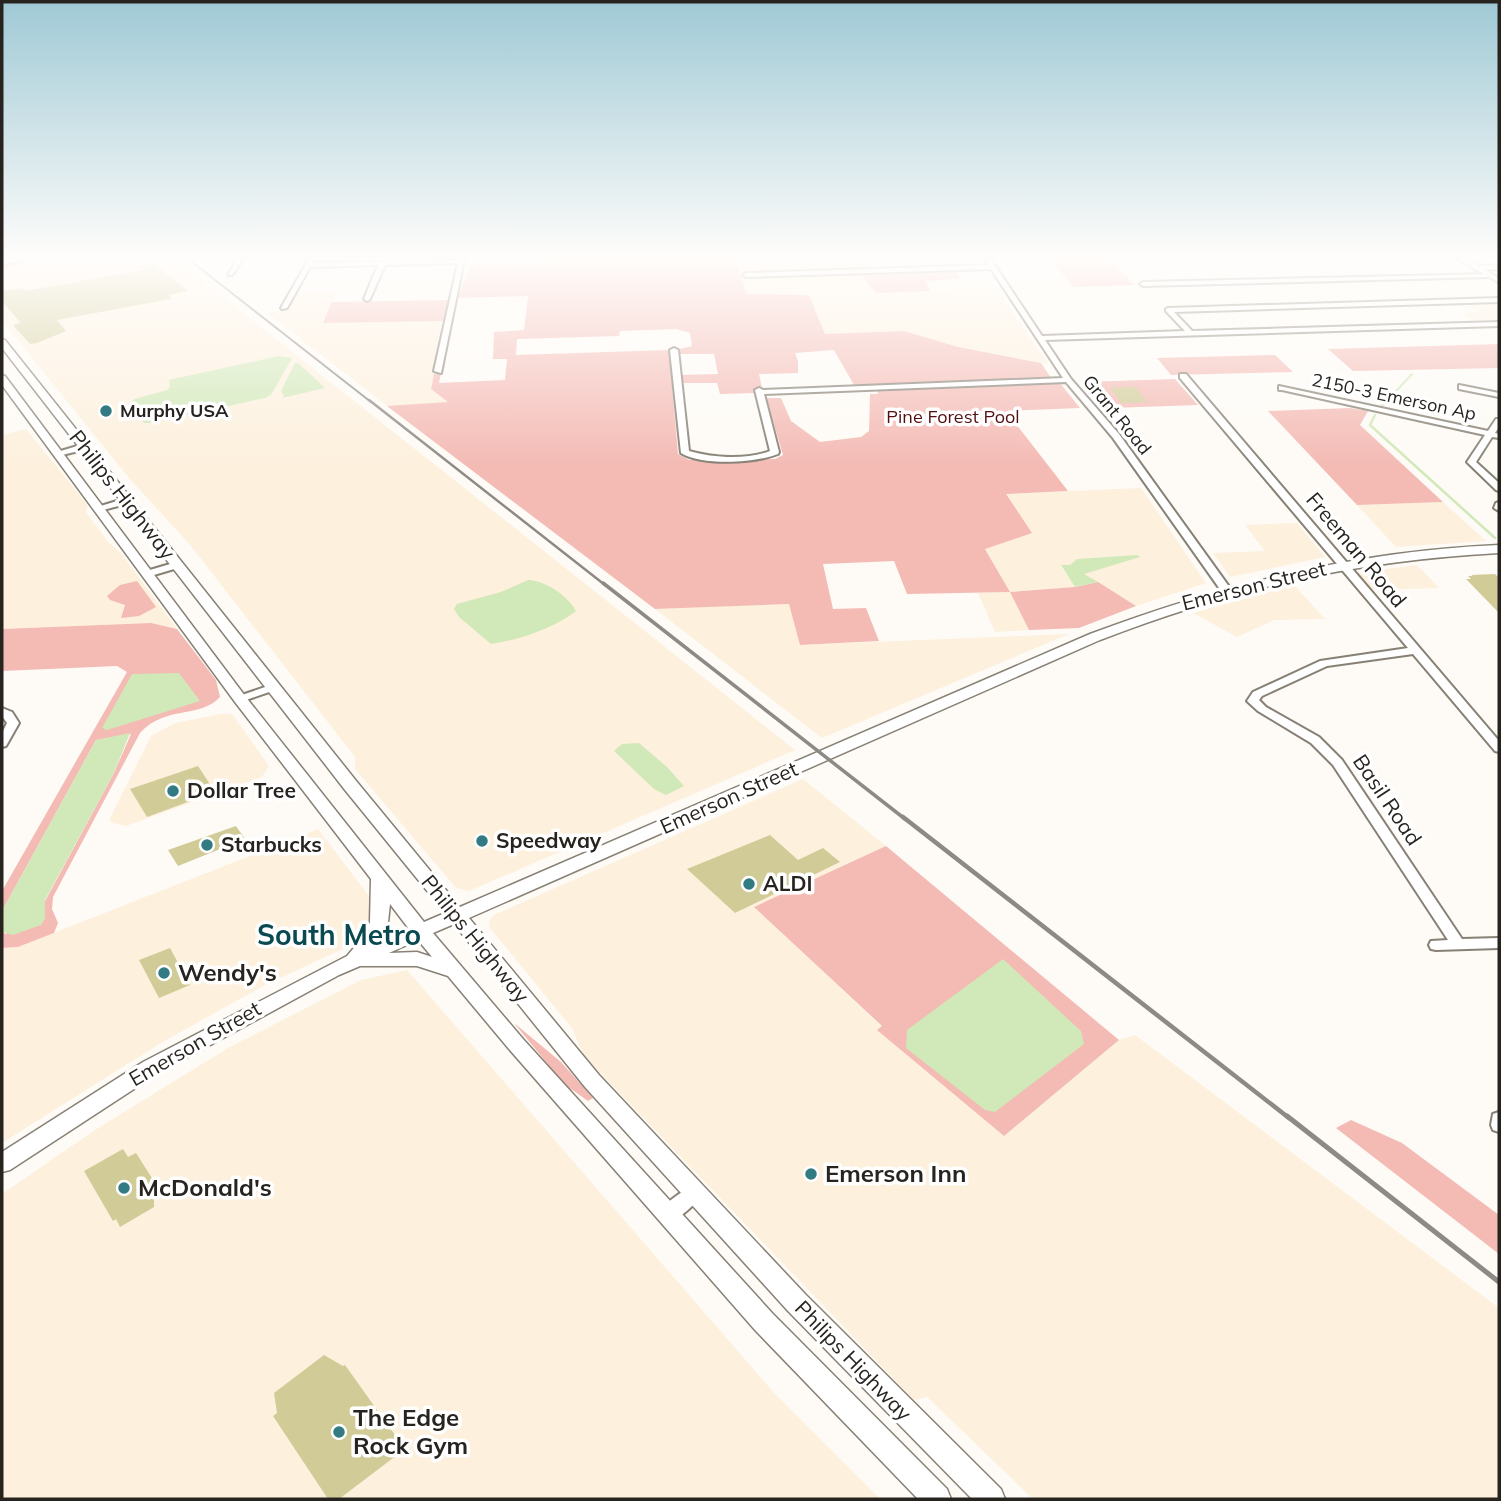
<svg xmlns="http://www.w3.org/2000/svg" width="1501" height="1501" font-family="Mulish,sans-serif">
	<rect width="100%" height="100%" fill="#fefbf6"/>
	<!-- built -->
	<path fill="#fdf0dd" d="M43 258H174L795 750 469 891 456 888 355 769V757L191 546 130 479 2 321V265Z
		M734 258H861L867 269 744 275 859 272 876 293 996 289 1049 364 958 347 904 331 825 334 809 295 747 294Z
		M296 292H336L324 323 445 321 431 389 449 402 427 405 387 406 267 313 287 309Z
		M1499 302V321L1474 322 1462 313 1479 312 1466 303Z
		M26 429 87 504 86 512 109 543 121 553 177 629 151 623 2 629V435Z
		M1141 488 1206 583 1136 606 1083 574 1139 556 1077 559 1070 565 1061 566 1075 587 1010 592 1029 630 995 632 978 593 1010 592 985 548 1005 494Z
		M1443 502 1486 541 1396 547 1357 505Z
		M1297 523 1325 557 1230 577 1213 553 1265 551 1245 525Z
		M1417 565 1439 588 1370 590 1357 573Z
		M1294 585 1325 619 1274 620 1237 637 1193 613Z
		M790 604 800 645 1069 634 822 738 655 609Z
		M221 714H232L269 766 262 777 126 826 111 822 110 818 151 736 175 723Z
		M803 779 886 846 755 908 882 1027 878 1030 1004 1136 1119 1040 1135 1035 1499 1308V1499H1033L927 1397 914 1400 584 1056 572 1028 489 927 490 919 496 914Z
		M318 829 375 904 376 917 364 939 265 985 161 1043 2 1143V948L18 947Z
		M407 970 776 1395 880 1499H2V1194L95 1130 228 1048 361 980Z"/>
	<!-- green -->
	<path fill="#f4bab4" d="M601 258H734L747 294 809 295 825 334 904 331 958 347 1041 363 1051 378 854 385 834 350 795 353 798 361V373L759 374 762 388H755L756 393 720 394 717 383H680L678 375 718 374 714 354H677L679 349 692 346 690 333 676 329 620 331 619 336 517 339 516 355 669 350 678 454 689 460 775 459 783 455 766 398H781L791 421 820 442 861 437 869 431 870 394H878L877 390 1060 383 1080 408 1006 411 1068 491 1006 494 1032 533 985 549 1010 592 1075 587 1098 582 1136 606 1079 628 1029 630 1010 592 907 594 894 561 823 564 833 609 866 608 879 641 800 645 789 604 655 609 387 406 448 402 431 389 434 374 441 373 439 383 505 380 507 359H493L494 332 524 330 528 296 457 298 472 262Z
		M1050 258H1110L1133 284 1139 285 1073 287Z
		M953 268 961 279 925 281 931 291 876 293 859 272Z
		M448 300 445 321 323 323 332 302Z
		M1499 344V368L1353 371 1328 349Z
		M1275 355 1293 372 1171 375 1157 358Z
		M1175 379 1198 405 1110 408 1083 382Z
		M1350 408 1368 411 1360 425 1443 502 1357 505 1268 411Z
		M137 581 156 607 139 616 121 618 125 605 110 600 107 596 120 585Z
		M151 623 177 629 216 680 220 697C200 719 165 705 140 733L53 897 52 909 58 923 54 933 18 947 2 948V932L6 934 44 903 114 773 131 734 96 740 2 911V891L127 672 117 666 2 671V629Z
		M886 846 1119 1040 1004 1136 877 1030 882 1026 754 907Z
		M514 1023 561 1062 593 1098 588 1101 564 1084Z
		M1351 1120 1402 1143 1499 1215V1254L1336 1128Z"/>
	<!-- water -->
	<path fill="#d1e8b8" d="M279 356 292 358 271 395 265 398 149 423H144L128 404 135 399 167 390 170 387 169 380 173 379Z
		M295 363H298L325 388 282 398 284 396 281 391Z
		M1137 555 1140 557 1084 574 1098 582 1075 587 1061 565H1070L1077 559Z
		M528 580C546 581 567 595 576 611 554 628 519 640 491 644L459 617 454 609 457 604 501 592Z
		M179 673 200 701 107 730 102 728 132 674Z
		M130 733 114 773 45 900V919L41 925 13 935 2 932V911L96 740Z
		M639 743 667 767 684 786 666 795 654 789 614 751 622 744Z
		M1003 959 1081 1031 1084 1044 995 1112 985 1110 906 1048 907 1030Z"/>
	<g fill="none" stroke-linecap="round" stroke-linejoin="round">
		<!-- stream-far1 -->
		<path stroke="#d1e8b8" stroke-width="2" d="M1386 402 1412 374"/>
		<!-- stream -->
		<path stroke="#d1e8b8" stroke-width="2.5" d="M1381 407 1388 400
			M1375 415 1370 425 1495 538"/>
	</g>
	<!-- building -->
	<path fill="#d1cb97" d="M155 265 188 291 169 295 171 299 57 320 66 331 37 343 30 344 13 325 21 323 2 301V291L22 288 25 291 144 270 141 267Z
		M1135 387 1147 402 1121 403 1110 388Z
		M1495 574 1499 578V613L1466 579H1471L1468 576H1473L1471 575Z
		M198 766 215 792 147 817 130 789Z
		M236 826 245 839 178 866 168 850Z
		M770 835 798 860 823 848 840 862 735 913 687 869Z
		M170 948 190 985 159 998 139 960Z
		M123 1149 128 1157 136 1153 157 1186 149 1191 154 1198V1207L120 1227 116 1219 113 1221 84 1171Z
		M324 1355 343 1366 345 1365 405 1449 339 1499H328L273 1416 277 1413 274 1393Z"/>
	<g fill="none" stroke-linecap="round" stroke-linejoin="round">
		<defs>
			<path id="minor" d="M19 258H34L2 265V261Z
				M238 258H244L232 275H228Z
				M984 258H990L1042 336 1185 331 1166 311V309L1168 308 1499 298V302L1174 312 1192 331 1499 322V326L1045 340 1071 379 1119 434 1230 588 1231 590 1226 593 1222 592 1113 438 1066 382 764 394 779 452 778 454C755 463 702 466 681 453L670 350 674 348 678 350 689 451C713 458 747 460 770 451L755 390 759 388 763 390 1063 378 991 269 746 277 743 275 746 273 989 265Z
				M309 259H313L312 263 464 260 441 373 434 371 458 263 385 265 370 299 367 301 364 299 378 265 310 267 287 308 282 309 281 308Z
				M1499 265V269L1476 270 1473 268 1476 266Z
				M1491 274 1492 275 1489 277 1143 286 1140 284 1143 282Z
				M1180 374H1186L1499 741V752L1495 751 1413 654 1327 666 1262 696 1259 700 1266 707 1319 737 1342 760 1462 939 1499 938V948L1436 950 1431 949 1429 945 1431 941 1448 940 1333 765 1311 743 1258 711 1247 701 1253 692 1320 661 1408 648 1180 378Z
				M1459 385 1499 393V397L1459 389Z
				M1279 386 1488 431 1496 419H1499V427L1495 433 1499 434V438L1492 437 1476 462 1499 483V491L1496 490 1467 462 1485 435 1282 390H1279Z
				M84 444 87 445V449L58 456 54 453Z
				M127 498 132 501 130 503 99 511 94 508Z
				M1499 502V511L1494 508 1496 503Z
				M177 562 182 565 181 567 147 577 142 574 143 572Z
				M274 684 278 685 280 687 278 689 240 702 234 699 236 697Z
				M2 708 12 712 19 723 6 746 2 747V733L7 723 2 716Z
				M1499 1112V1132L1493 1130 1491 1125 1493 1114Z
				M695 1186 701 1188 704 1193 701 1198C690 1207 675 1226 661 1220L658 1215C664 1203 683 1190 695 1186Z"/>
			<path id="major" d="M1456 258H1466L1499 278V283Z
				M2 339 5 340 357 782 460 907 1090 634C1223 584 1357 551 1499 545V553C1353 561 1236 588 1100 640L469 918 599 1075 806 1295 1001 1489 1005 1499H972L788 1311 585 1087 454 924 433 933 523 1039 773 1314 947 1489 951 1499H918L755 1330 509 1049 448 976 417 966H360L339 975 157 1074 10 1170 2 1172V1152L143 1062 347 956 364 936 370 922 371 879 235 702 2 385V375L5 376 245 696 424 922 445 913 345 790 2 348ZM390 904 409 929 379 942 388 922ZM418 940 432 957 417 952 389 953Z"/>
		</defs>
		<!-- minor casing -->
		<use href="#minor" stroke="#878075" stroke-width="4"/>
		<!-- major casing -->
		<use href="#major" stroke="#878075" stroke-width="3"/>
		<!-- minor -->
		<use href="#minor" fill="#fff" fill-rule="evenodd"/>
		<!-- major -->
		<use href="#major" fill="#fff" fill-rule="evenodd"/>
		<!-- rail-far4 -->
		<path stroke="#8d8a86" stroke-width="2" d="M187 258 371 402"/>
		<!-- rail-far3 -->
		<path stroke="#8d8a86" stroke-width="2.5" d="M369 400 605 585"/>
		<!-- rail-far2 -->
		<path stroke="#8d8a86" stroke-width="3.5" d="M603 583 905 819"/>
		<!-- rail-far1 -->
		<path stroke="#8d8a86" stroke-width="4.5" d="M903 817 1289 1118"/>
		<!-- rail -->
		<path stroke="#8d8a86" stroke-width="5" d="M1287 1116 1499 1282"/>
	</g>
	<!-- sky -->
	<linearGradient id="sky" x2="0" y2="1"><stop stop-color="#9fc9d5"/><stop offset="0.55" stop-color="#fffdfb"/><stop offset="1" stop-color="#fffdfb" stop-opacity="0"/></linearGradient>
	<rect width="1501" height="468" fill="url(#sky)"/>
	<!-- markers -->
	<g fill="#337b83" stroke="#fff" stroke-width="2.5">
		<circle cx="106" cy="411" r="7"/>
		<circle cx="173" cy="791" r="7"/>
		<circle cx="482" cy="841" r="7"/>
		<circle cx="207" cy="845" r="7"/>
		<circle cx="749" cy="884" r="7"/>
		<circle cx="164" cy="973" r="7"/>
		<circle cx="811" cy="1174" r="7"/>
		<circle cx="124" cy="1188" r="7"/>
		<circle cx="339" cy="1432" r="7"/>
	</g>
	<g text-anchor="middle" stroke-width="7" stroke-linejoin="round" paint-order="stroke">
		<!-- far-street labels -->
		<g font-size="18" fill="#272420" stroke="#fff">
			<text transform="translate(1394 397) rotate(12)" y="6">2150-3 Emerson Ap</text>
			<text transform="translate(1117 415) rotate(51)" y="6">Grant Road</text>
		</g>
		<!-- far-poi labels -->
		<g font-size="18" font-weight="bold" fill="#272420" stroke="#fff" text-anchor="start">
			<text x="120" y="417">Murphy USA</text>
		</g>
		<!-- far-park labels -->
		<g font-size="18" fill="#530f10" stroke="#fff">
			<text x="953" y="423">Pine Forest Pool</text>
		</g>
		<!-- street labels -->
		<g font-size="21" fill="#272420" stroke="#fff">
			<text transform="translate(122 495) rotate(52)" y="7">Philips Highway</text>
			<text transform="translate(1356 550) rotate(50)" y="7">Freeman Road</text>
			<text transform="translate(1254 586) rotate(-14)" y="7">Emerson Street</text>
			<text transform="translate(729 798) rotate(-24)" y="7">Emerson Street</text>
			<text transform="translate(1387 800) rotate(56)" y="7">Basil Road</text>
			<text transform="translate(475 939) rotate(51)" y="7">Philips Highway</text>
			<text transform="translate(195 1044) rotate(-30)" y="7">Emerson Street</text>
			<text transform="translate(853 1361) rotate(46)" y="7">Philips Highway</text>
		</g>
		<!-- poi labels -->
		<g font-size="21" font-weight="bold" fill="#272420" stroke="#fff" text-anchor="start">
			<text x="187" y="798">Dollar Tree</text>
			<text x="496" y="848">Speedway</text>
			<text x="221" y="852">Starbucks</text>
			<text x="763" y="891">ALDI</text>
		</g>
		<!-- near-poi labels -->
		<g font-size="24" font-weight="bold" fill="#272420" stroke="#fff" text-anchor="start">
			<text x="178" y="981">Wendy's</text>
			<text x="825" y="1182">Emerson Inn</text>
			<text x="138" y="1196">McDonald's</text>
			<text x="353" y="1426">The Edge<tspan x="353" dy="28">Rock Gym</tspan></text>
		</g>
		<!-- district labels -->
		<g font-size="28" font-weight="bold" fill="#094950" stroke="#fff">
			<text x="339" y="945">South Metro</text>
		</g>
	</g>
	<!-- border -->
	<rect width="1501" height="1501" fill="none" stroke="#272420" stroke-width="7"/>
</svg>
